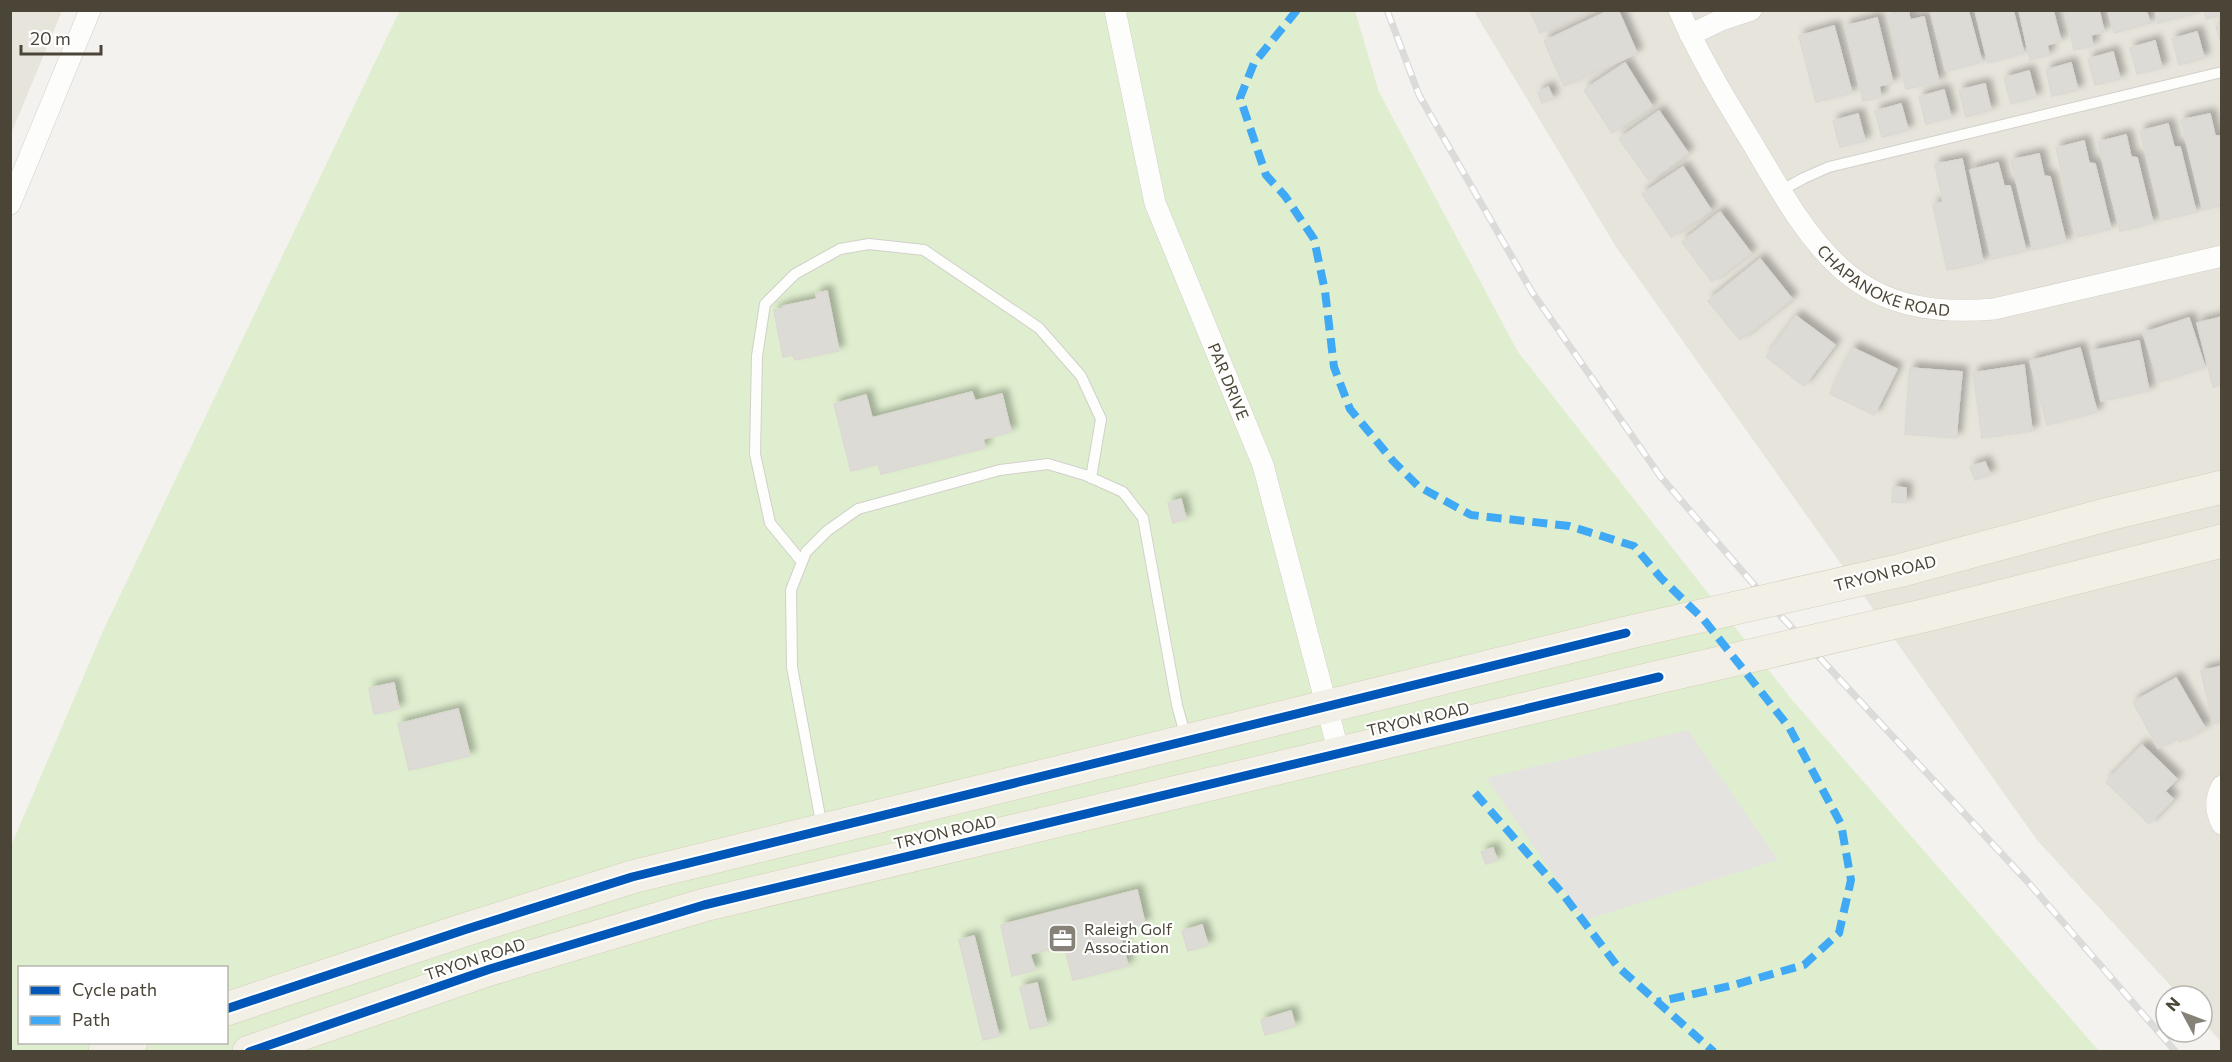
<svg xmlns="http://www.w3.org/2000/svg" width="2232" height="1062" font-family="Commissioner,sans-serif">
	<defs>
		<filter id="shadow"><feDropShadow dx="5.5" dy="-5.5" stdDeviation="3" flood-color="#0004"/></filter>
	</defs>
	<rect width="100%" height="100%" fill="#f3f2ee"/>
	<!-- residential -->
	<path fill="#e7e4db" d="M11 10 62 11 11 134 10 11Z
		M1474 11H2221V1042L2202 1020V996H2180L2037 840 1616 247Z"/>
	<!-- green -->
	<path fill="#dfeece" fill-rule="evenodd" d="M400 10 1355 11 1379 92 1518 352 1793 701 2099 1051 11 1052V846L103 631ZM20 968H226V1042H20Z"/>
	<!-- parking -->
	<path fill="#e5e3df" d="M1688 730 1778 860 1585 920 1486 778Z"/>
	<!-- building -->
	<path fill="#dddbd6" stroke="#dcd9d4" stroke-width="1.5" filter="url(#shadow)" d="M1530 10H1589L1540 33Z
		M1610 10H1618L1637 53 1564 86 1544 41Z
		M1908 10 1910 20 1924 17 1939 82 1906 89 1889 15Z
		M1930 10H1968L1982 62 1946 71Z
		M1975 10H2013L2024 53 1988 63Z
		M2019 10H2053L2061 41 2047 45 2049 55 2030 60Z
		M2065 10H2099L2104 32 2091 35 2093 46 2074 50Z
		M2108 10H2146L2150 23 2114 33Z
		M2155 10H2193L2194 14 2158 23Z
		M2204 10H2222V15L2206 19Z
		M1877 18 1893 83 1879 86 1881 97 1863 101 1845 26Z
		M2222 25V46L2216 27Z
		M1834 26 1852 93 1816 102 1799 36Z
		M2197 32 2204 58 2179 65 2172 39Z
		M2155 41 2162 68 2137 74 2130 48Z
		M2113 52 2120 79 2095 85 2088 59Z
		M1625 63 1652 106 1612 133 1584 90Z
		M2071 63 2078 90 2052 96 2046 70Z
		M2029 71 2036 97 2011 104 2004 78Z
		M1985 84 1991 110 1966 117 1959 90Z
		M1548 87 1553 98 1542 103 1538 93Z
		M1944 90 1951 117 1926 124 1919 97Z
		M1901 104 1908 130 1882 137 1875 111Z
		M1659 111 1688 153 1649 181 1619 139Z
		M1858 114 1865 141 1840 147 1833 121Z
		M2210 114 2215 136H2221L2222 140V205L2203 210 2181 120Z
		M2168 124 2174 147H2180L2196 212 2162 220 2140 131Z
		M2126 135 2131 157 2137 158 2153 223 2120 231 2098 142Z
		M2084 141 2089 163 2095 164 2111 229 2077 237 2056 148Z
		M2039 154 2044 176 2050 177 2066 242 2033 250 2011 160Z
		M1962 159 1983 262 1947 270 1933 205 1943 202 1935 164Z
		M1998 163 2004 186H2010L2026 251 1992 259 1970 170Z
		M1683 167 1711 210 1671 237 1642 194Z
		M1720 212 1751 253 1712 282 1682 242Z
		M1760 259 1792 299 1740 340 1708 301Z
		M827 291 839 351 795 360 793 355 783 357 774 310 783 308V306L817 299 816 293Z
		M1796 316 1835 345 1804 386 1766 357Z
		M2222 317V385L2213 387 2197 323Z
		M2189 318 2205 367 2159 382 2143 333Z
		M2139 341 2149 391 2101 401 2091 351Z
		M1853 348 1897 369 1874 415 1830 394Z
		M2080 348 2097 412 2047 425 2030 361Z
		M2024 365 2032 431 1982 438 1973 373Z
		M1910 368 1962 372 1956 438 1905 434Z
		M972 392 975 401 1002 394 1011 432 983 439 985 448 881 474 878 464 851 471 834 404 866 395 872 418Z
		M1985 462 1990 474 1975 480 1970 467Z
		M1893 487 1906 488V503L1892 502Z
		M1181 499 1186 519 1173 523 1168 503Z
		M2222 666V721L2213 724 2201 671Z
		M2176 678 2205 728 2179 742 2176 737 2158 748 2133 702Z
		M394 683 399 709 374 714 369 688Z
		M458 709 470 756 409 770 398 724Z
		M2142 745 2177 779 2165 791 2173 799 2149 824 2106 782Z
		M1493 848 1497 860 1486 864 1481 852Z
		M1137 890 1145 924 1119 931 1128 966 1073 980 1064 946 1030 954 1035 970 1012 976 1001 925Z
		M1202 925 1208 945 1188 951 1182 931Z
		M974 936 999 1036 983 1040 959 940Z
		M1037 983 1047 1025 1030 1029 1020 987Z
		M1291 1011 1295 1026 1265 1035 1261 1020Z"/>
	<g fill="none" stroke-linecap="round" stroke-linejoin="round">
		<defs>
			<path id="lane" d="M1780 191 1804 178 1829 167 2222 72
				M802 562 770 523 755 454 757 356 765 304 795 274 840 249 869 244 924 250 1039 328 1081 376 1101 419 1091 478
				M822 827 792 667 791 590 806 552 827 531 858 509 1000 470 1048 464 1085 475 1123 492 1143 518 1177 705 1186 738"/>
			<g id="street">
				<path id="s1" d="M1115 10 1155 203 1263 465 1339 753"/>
				<path id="s2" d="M1679 10C1700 58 1727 102 1754 146 1817 254 1856 321 1994 309L2222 256"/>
				<path d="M1690 35 1721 20 1751 10"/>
				<path d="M10 204 90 10"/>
				<path d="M2222 786C2215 799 2215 810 2222 824"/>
			</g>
			<path id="primary" d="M1902 570 2109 514 2222 487
				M1931 614 2222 541
				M226 1009 467 929 632 877 1626 633
				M105 1052 131 1042
				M249 1052 490 969 704 905 1659 677"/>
		</defs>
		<!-- lane casing -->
		<use href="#lane" stroke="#d1d0cb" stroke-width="12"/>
		<!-- street casing -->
		<use href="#street" stroke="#d1d0cb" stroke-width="22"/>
		<!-- primary casing -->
		<use href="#primary" stroke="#d6cfbb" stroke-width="34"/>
		<!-- lane -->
		<use href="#lane" stroke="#fdfdfc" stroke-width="10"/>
		<!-- street -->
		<use href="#street" stroke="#fdfdfc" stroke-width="21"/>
		<!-- primary -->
		<use href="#primary" stroke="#f2efe6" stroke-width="33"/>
		<defs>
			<path id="rail" d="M1387 10 1419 95 1532 292 1660 476 1781 616 2027 881 2176 1052"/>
		</defs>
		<!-- rail casing -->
		<use href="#rail" stroke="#dbdbda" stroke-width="7"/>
		<!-- rail -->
		<use href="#rail" stroke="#fff" stroke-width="4.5" stroke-dasharray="14" stroke-linecap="butt"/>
		<defs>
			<path id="primary-bridge" d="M1626 633 1902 570
				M1659 677 1931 614"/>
		</defs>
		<!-- primary-bridge casing -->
		<use href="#primary-bridge" stroke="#d6cfbb" stroke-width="34" stroke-linecap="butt"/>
		<!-- primary-bridge -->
		<use href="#primary-bridge" stroke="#f2efe6" stroke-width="33"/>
		<!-- quiet -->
		<path stroke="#3fa9f5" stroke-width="8" stroke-dasharray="15 8" stroke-linecap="butt" d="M1297 10 1254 63 1240 98 1266 175 1285 196 1314 239 1325 291 1334 367 1350 409 1393 461 1418 486 1471 515 1569 526 1634 546 1661 578 1704 620 1789 727 1841 824 1851 880 1839 933 1804 965 1730 986 1657 1002
			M1475 793 1562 893 1618 967 1714 1052"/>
		<defs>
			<path id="cycleway" d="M226 1009 467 929 632 877 1626 633
				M249 1052 490 969 704 905 1659 677"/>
		</defs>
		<!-- cycleway casing -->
		<use href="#cycleway" stroke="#fff" stroke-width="13"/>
		<!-- cycleway -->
		<use href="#cycleway" stroke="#0057b8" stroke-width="9"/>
	</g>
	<!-- icons -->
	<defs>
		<symbol id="office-square" viewBox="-11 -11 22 22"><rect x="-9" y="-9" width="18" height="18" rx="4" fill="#868278" stroke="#fff"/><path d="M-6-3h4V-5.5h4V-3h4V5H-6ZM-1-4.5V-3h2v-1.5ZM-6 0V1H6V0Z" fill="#fff"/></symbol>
	</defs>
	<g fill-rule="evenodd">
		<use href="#office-square" x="1046" y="922" width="33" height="33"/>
	</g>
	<g text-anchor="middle" stroke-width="4.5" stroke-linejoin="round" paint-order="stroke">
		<!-- street labels -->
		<g font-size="16" fill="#4b4538" stroke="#fff">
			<text dy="6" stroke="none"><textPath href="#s2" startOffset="351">CHAPANOKE ROAD</textPath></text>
			<text dy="6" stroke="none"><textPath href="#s1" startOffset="390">PAR DRIVE</textPath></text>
			<text transform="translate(1885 573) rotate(-14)" y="6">TRYON ROAD</text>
			<text transform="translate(1418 719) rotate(-13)" y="6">TRYON ROAD</text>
			<text transform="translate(945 832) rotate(-13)" y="6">TRYON ROAD</text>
			<text transform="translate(475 959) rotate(-18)" y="6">TRYON ROAD</text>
		</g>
		<!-- poi labels -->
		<g font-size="16" fill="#4b4538" stroke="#fff" text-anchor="start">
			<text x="1084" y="935">Raleigh Golf<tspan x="1084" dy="18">Association</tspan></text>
		</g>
	</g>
	<!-- border -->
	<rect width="2232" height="1062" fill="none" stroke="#4b4538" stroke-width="24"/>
	<!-- legend -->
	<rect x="18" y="966" width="210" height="78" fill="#ffffff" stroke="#b7b5af" stroke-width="1.5"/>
	<rect x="30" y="986" width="30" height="9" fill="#0057b8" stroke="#b7b5af" stroke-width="1.5"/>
	<text x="72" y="996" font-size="18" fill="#4b4538">Cycle path</text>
	<rect x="30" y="1016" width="30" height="9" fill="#3fa9f5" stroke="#b7b5af" stroke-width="1.5"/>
	<text x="72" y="1026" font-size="18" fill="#4b4538">Path</text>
	<!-- north arrow -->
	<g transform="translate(2184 1014) rotate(311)"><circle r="28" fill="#ffffff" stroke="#b7b5af" stroke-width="1.5"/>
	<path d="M0-4.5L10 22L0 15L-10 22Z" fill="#868278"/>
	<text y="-9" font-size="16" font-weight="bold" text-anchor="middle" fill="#4b4538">N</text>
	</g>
	<!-- scale -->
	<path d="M21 45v9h80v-9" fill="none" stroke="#4b4538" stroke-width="3"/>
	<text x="30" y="45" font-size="18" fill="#4b4538" stroke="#ffffff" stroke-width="4.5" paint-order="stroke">20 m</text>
</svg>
